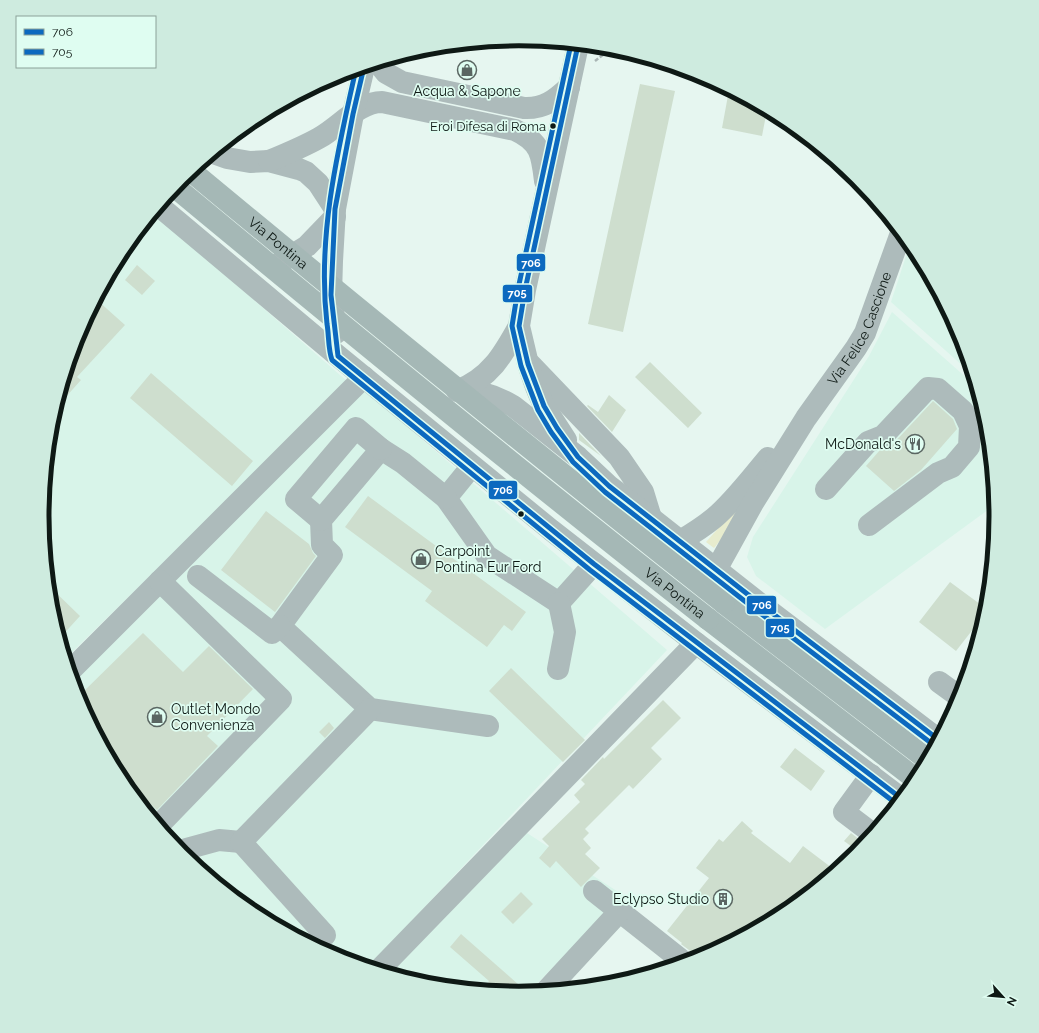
<svg xmlns="http://www.w3.org/2000/svg" width="1039" height="1033" font-family="Raleway,sans-serif">
	<rect width="100%" height="100%" fill="#e6f6f0"/>
	<!-- built -->
	<path fill="#d8f4e9" d="M260 116 236 143 229 140 254 119Z
		M154 213 348 382 66 658 51 609 42 516 51 423 78 334 123 251Z
		M910 244 917 251 961 334 973 375 891 302Z
		M892 312 977 387 988 424 996 504 825 629 756 576 747 557 753 537 869 356Z
		M361 387 667 650 368 967 337 958 254 913 182 854 122 782 78 699 70 673Z
		M527 833 623 895 528 993 519 994 426 985 390 974Z"/>
	<!-- green -->
	<path fill="#e7ecce" d="M740 504 722 538 714 548 706 542Z"/>
	<!-- building -->
	<path fill="#cedece" d="M640 84 675 91 623 332 588 324Z
		M729 90 767 110 762 136 722 128Z
		M137 265 155 281 142 295 125 280Z
		M97 300 125 325 77 377 81 380 56 408 78 334Z
		M650 362 702 413 688 428 635 377Z
		M151 373 253 461 232 486 130 398Z
		M609 395 626 410 612 432 587 406 588 405 598 412Z
		M933 401 953 419 957 429 921 470 894 491 866 466 880 450 892 445Z
		M579 433 601 456 579 440Z
		M368 496 526 612 512 631 504 625 487 647 425 601 432 591 345 527Z
		M266 511 309 544 313 553 316 556 275 612 221 570Z
		M950 582 988 610 956 651 919 622Z
		M49 586 80 616 60 638 51 609Z
		M143 633 183 672 209 646 253 689 207 736 218 746 157 810 147 801 142 806 122 782 78 697Z
		M511 668 585 740 563 762 489 691Z
		M663 700 681 718 651 748 662 759 633 789 629 785 585 829 589 833 583 839 591 848 585 854 600 868 581 887 556 861 550 868 539 858 549 846 542 839 580 802 574 795 585 784 581 780 603 757 604 759Z
		M329 722 334 728 325 738 319 732Z
		M795 748 825 771 811 791 780 767Z
		M742 821 753 831 751 833 790 863 803 846 836 871 785 914 781 915 777 912 770 922 697 959 693 953 681 944 682 943 667 931 709 878 696 868 719 839 723 842Z
		M851 833 865 844 859 852 844 841Z
		M521 892 533 904 513 924 501 912Z
		M461 934 519 985 512 993 495 992 487 984 489 981 450 947Z"/>
	<g fill="none" stroke-linecap="round" stroke-linejoin="round">
		<!-- path -->
		<path stroke="#a9b5b4" stroke-width="2.5" stroke-dasharray="4 2" stroke-linecap="butt" d="M595 61 612 48"/>
		<!-- minor -->
		<g stroke="#adbbbb" stroke-width="22">
			<path d="M378 63 386 73 402 82 524 108C544 109 555 100 569 87"/>
			<path d="M213 153 227 158 250 162 269 161 299 169 306 172 318 183 335 209"/>
			<path d="M269 161C286 154 303 147 319 138 339 127 359 102 382 102L515 130C541 142 542 155 545 181"/>
			<path d="M159 206 338 356 551 530 696 643 902 799"/>
			<path d="M278 264 307 246 335 217"/>
			<path d="M336 333 331 295 332 261 335 209 353 114 364 67"/>
			<path d="M531 365 619 457 643 492 651 518"/>
			<path d="M461 390C480 390 496 396 513 406L578 457 609 486 651 518 755 600 939 740"/>
			<path d="M457 391C490 378 503 355 519 326"/>
			<path d="M566 440 544 406 536 387 528 364 519 326 525 290 578 45"/>
			<path d="M472 466 446 498 487 556 559 603 594 564"/>
			<path d="M826 489 868 442 883 436 928 388 938 389 963 411 970 426 969 447 952 467 938 473 869 525"/>
			<path d="M446 498 403 463 381 449 321 520 322 545 332 555 280 626 370 709 488 726"/>
			<path d="M321 520 296 499 356 428 381 449"/>
			<path d="M680 541C692 534 703 527 714 518 734 501 751 478 768 458"/>
			<path id="s1" d="M716 570 753 503 806 418 856 348 865 333 901 233"/>
			<path d="M198 576 272 633 280 626"/>
			<path d="M558 669 565 632 559 603"/>
			<path d="M70 671 364 377"/>
			<path d="M939 682 961 698"/>
			<path d="M871 775 844 812 873 834"/>
			<path d="M158 826 281 699 160 581"/>
			<path d="M184 856 186 849 219 840 241 842"/>
			<path d="M594 891 685 963"/>
			<path d="M325 935 241 842 370 709"/>
			<path d="M379 970 696 643"/>
			<path d="M546 991 619 912"/>
		</g>
		<!-- highway -->
		<path stroke="#a5b8b6" stroke-width="22" d="M724 603 928 760
			M708 619 917 780"/>
		<!-- highway-bridge -->
		<g stroke="#a5b8b6" stroke-width="22">
			<path id="s2" d="M191 171C367 317 545 461 724 603"/>
			<path id="s3" d="M175 187C351 333 528 478 708 619"/>
		</g>
		<defs>
			<path id="bus-1" d="M578 45 525 290 519 326 528 364 544 406 557 428 578 457 609 486 755 600 939 740
				M364 67 353 114 335 209 331 295 338 356 594 564 902 799"/>
			<path id="bus-2" d="M571 44 518 289 512 326 521 366 538 410 551 432 573 462 605 492 751 606 935 746
				M356 69C337 153 317 238 327 324 329 335 328 349 332 360L590 570 898 805"/>
		</defs>
		<!-- bus-1 casing -->
		<use href="#bus-1" stroke="#dffdf1" stroke-width="8"/>
		<!-- bus-2 casing -->
		<use href="#bus-2" stroke="#dffdf1" stroke-width="8"/>
		<!-- bus-1 -->
		<use href="#bus-1" stroke="#0c69bf" stroke-width="5"/>
		<!-- bus-2 -->
		<use href="#bus-2" stroke="#0c69bf" stroke-width="5"/>
	</g>
	<!-- icons -->
	<defs>
		<symbol id="shop-ring" viewBox="-11 -11 22 22"><circle r="9.5" fill="#dffdf1" stroke="#5a6662" stroke-width="1.5"/><path d="M-5-2.5h2.3a2.7 3.5 0 0 1 5.4 0H5L5.5 6h-11ZM-1.5-2.5h3a1.5 2.3 0 0 0-3 0Z" fill="#5a6662"/></symbol>
		<symbol id="restaurant-ring" viewBox="-11 -11 22 22"><circle r="9.5" fill="#dffdf1" stroke="#5a6662" stroke-width="1.5"/><path d="M-5-6h1v4h1v-4h1v4h1v-4h1v5L-1.5 .5V6h-2V.5L-5-1ZM5-6V6H3V1.5H1.5Q1.5-4 5-6Z" fill="#5a6662"/></symbol>
		<symbol id="building-ring" viewBox="-11 -11 22 22"><circle r="9.5" fill="#dffdf1" stroke="#5a6662" stroke-width="1.5"/><path d="M-4-6H4V6H1V3H-1V6H-4ZM-2.5-4.3h1.7v1.8h-1.7ZM.8-4.3h1.7v1.8H.8ZM-2.5-1h1.7V.8h-1.7ZM.8-1h1.7V.8H.8Z" fill="#5a6662"/></symbol>
	</defs>
	<g fill-rule="evenodd">
		<use href="#shop-ring" x="456" y="59" width="22" height="22"/>
		<use href="#restaurant-ring" x="904" y="433" width="22" height="22"/>
		<use href="#shop-ring" x="410" y="548" width="22" height="22"/>
		<use href="#shop-ring" x="146" y="706" width="22" height="22"/>
		<use href="#building-ring" x="712" y="888" width="22" height="22"/>
	</g>
	<!-- markers -->
	<g fill="#0e1915" stroke="#dffdf1" stroke-width="1.5">
		<circle cx="553" cy="126" r="3.5"/>
		<circle cx="521" cy="514" r="3.5"/>
	</g>
	<g text-anchor="middle" stroke-width="3.5" stroke-linejoin="round" paint-order="stroke">
		<!-- bus labels -->
		<g font-size="13" fill="#0e1915" stroke="#dffdf1" text-anchor="end">
			<text x="546" y="131">Eroi Difesa di Roma</text>
		</g>
		<!-- poi labels -->
		<g font-size="14" fill="#0e1915" stroke="#dffdf1" text-anchor="end">
			<text x="467" y="96" text-anchor="middle">Acqua &amp; Sapone</text>
			<text x="901" y="449">McDonald's</text>
			<text x="435" y="556" text-anchor="start">Carpoint<tspan x="435" dy="16">Pontina Eur Ford</tspan></text>
			<text x="171" y="714" text-anchor="start">Outlet Mondo<tspan x="171" dy="16">Convenienza</tspan></text>
			<text x="709" y="904">Eclypso Studio</text>
		</g>
		<!-- street labels -->
		<g font-size="14" fill="#0e1915" stroke="#dffdf1">
			<text dy="5" stroke="none"><textPath href="#s2" startOffset="113">Via Pontina</textPath></text>
			<text dy="5" stroke="none"><textPath href="#s1" startOffset="282">Via Felice Cascione</textPath></text>
			<text dy="5" stroke="none"><textPath href="#s3" startOffset="644">Via Pontina</textPath></text>
		</g>
	</g>
	<!-- crop -->
	<path d="M0 0H1039V1033H0ZM49 516a470 470 0 1 1 940 0a470 470 0 1 1-940 0Z" fill="#ceebdf" fill-rule="evenodd"/>
	<path fill="none" stroke="#0e1915" stroke-width="5" d="M49 516a470 470 0 1 1 940 0a470 470 0 1 1-940 0Z"/>
	<g stroke="#dffdf1" stroke-width="1.5">
		<rect x="516" y="253" width="30" height="19" rx="4" fill="#0c69bf"/>
		<rect x="502" y="284" width="31" height="19" rx="4" fill="#0c69bf"/>
		<rect x="488" y="480" width="30" height="20" rx="4" fill="#0c69bf"/>
		<rect x="746" y="595" width="31" height="20" rx="4" fill="#0c69bf"/>
		<rect x="765" y="618" width="30" height="20" rx="4" fill="#0c69bf"/>
	</g>
	<g font-size="11" text-anchor="middle" font-weight="bold" fill="#fff">
		<text x="531" y="267">706</text>
		<text x="517" y="297">705</text>
		<text x="503" y="494">706</text>
		<text x="762" y="609">706</text>
		<text x="780" y="632">705</text>
	</g>
	<!-- legend -->
	<rect x="16" y="16" width="140" height="52" fill="#dffdf1" stroke="#8ba299"/>
	<rect x="24" y="29" width="20" height="6" fill="#0c69bf" stroke="#8ba299"/>
	<text x="52" y="36" font-size="12" fill="#0e1915">706</text>
	<rect x="24" y="49" width="20" height="6" fill="#0c69bf" stroke="#8ba299"/>
	<text x="52" y="56" font-size="12" fill="#0e1915">705</text>
	<!-- north arrow -->
	<g transform="translate(1003 997) rotate(117)" stroke="#dffdf1" stroke-width="3" paint-order="stroke">
	<path d="M0-3L7 15L0 10L-7 15Z" fill="#0e1915"/>
	<text y="-6" font-size="11" font-weight="bold" text-anchor="middle" fill="#0e1915">N</text>
	</g>
</svg>
